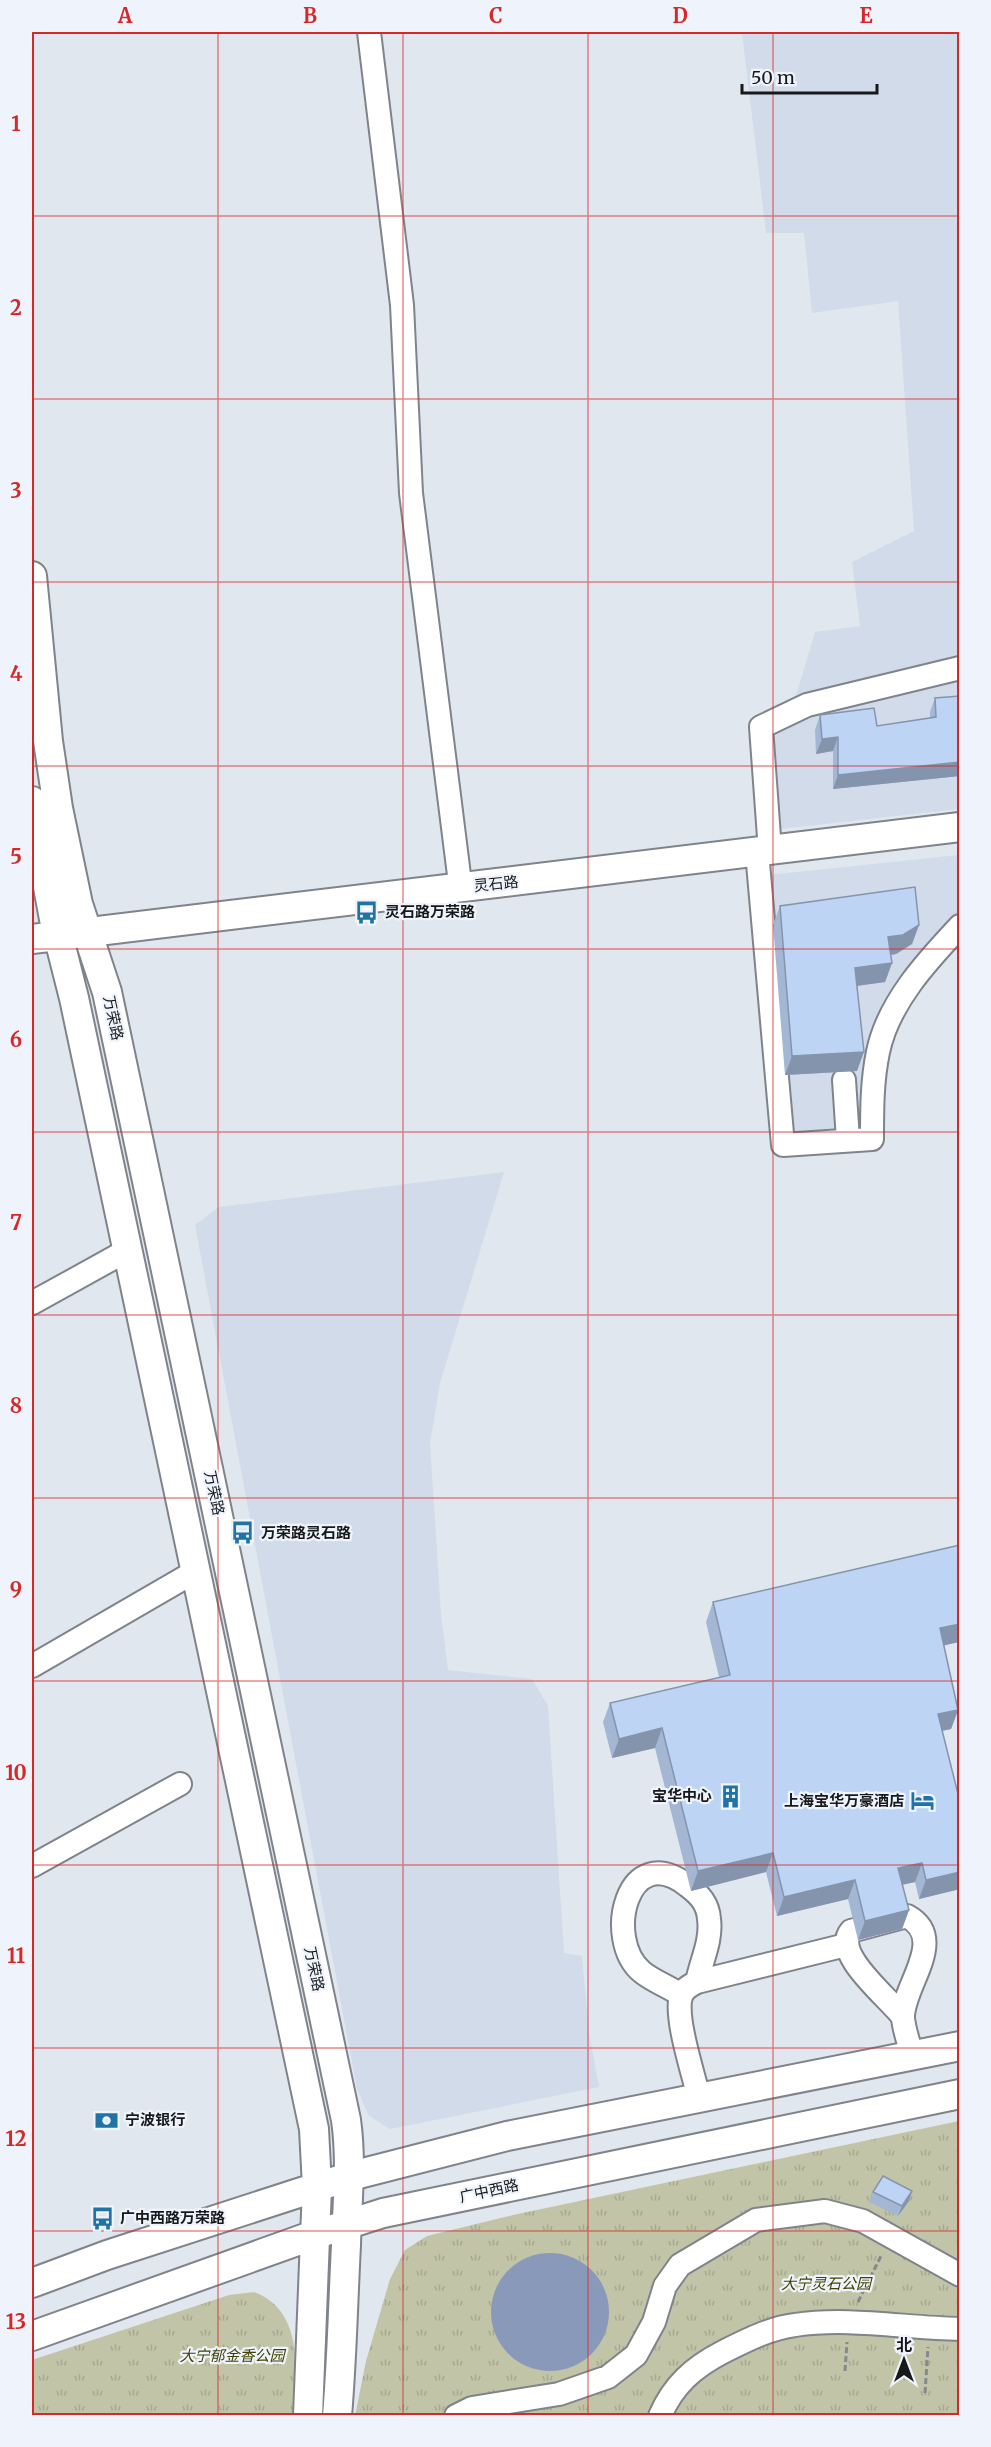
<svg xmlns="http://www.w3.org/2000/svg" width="991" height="2447" font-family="Merriweather,'Noto Sans SC',serif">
	<defs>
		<pattern id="park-tufts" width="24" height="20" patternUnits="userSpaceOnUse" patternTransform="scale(1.5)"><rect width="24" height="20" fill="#c2c4a8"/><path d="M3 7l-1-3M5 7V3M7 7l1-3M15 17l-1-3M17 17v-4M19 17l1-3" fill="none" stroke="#a6a890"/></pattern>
	</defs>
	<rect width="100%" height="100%" fill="#e1e7ee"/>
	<!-- built -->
	<path fill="#d2dbe9" d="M742 32H959V809L762 831 753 722 795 699 815 632 860 626 852 562 914 531 898 301 812 313 804 233H766Z
		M959 855V936L913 990 884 1049 876 1143 787 1149 768 875Z
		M504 1172 440 1383 430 1443 441 1615 448 1670 532 1679 548 1706 564 1953 582 1956 589 2033 599 2087 390 2129 369 2116 357 2089 195 1225 219 1207Z"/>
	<!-- park -->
	<path fill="url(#park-tufts)" d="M959 2121V2415L355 2416 366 2361 390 2279 405 2250 427 2236 513 2215Z
		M254 2292C304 2310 296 2372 296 2415H32V2360L229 2295Z"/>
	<!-- water -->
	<path fill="#8999ba" d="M491 2312a59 59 0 1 1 118 0a59 59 0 1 1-118 0Z"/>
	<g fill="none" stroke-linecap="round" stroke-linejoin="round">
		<defs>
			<path id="minor" d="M369 32 402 305 411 493 459 875
				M769 837 761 727 807 705 960 668
				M757 852 783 1145 872 1139C872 1109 872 1081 878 1052 888 1003 927 961 960 926
				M844 1080 848 1140
				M32 1303 128 1250
				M32 1666 196 1571
				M32 1866 180 1784
				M681 1995C669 1987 653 1981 642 1972 603 1940 627 1838 688 1886 700 1895 708 1904 709 1919 712 1941 701 1961 697 1982
				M903 2017C889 1998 832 1954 851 1931L907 1916C949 1939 902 1986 903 2018 904 2030 909 2043 912 2055
				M699 2098C693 2073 677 2024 680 2001 681 1990 689 1986 697 1982L846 1945
				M456 2416 472 2408 559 2394 608 2377 636 2355 654 2322 665 2286 680 2265 756 2220 825 2211 863 2221 960 2275
				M660 2416C673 2385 694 2367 723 2352 745 2341 770 2328 795 2325 849 2317 905 2328 960 2329"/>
			<path id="major" d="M32 576 48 741 58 808 78 904 107 992 346 2120C352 2162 347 2202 346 2245 343 2302 342 2358 337 2416
				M32 801 54 919 74 998 314 2129 317 2187 308 2416
				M32 939 960 827
				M32 2283 107 2255 351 2176 507 2136 960 2046
				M32 2336 314 2235 383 2213 960 2094"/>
		</defs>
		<!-- minor casing -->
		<use href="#minor" stroke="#7f838a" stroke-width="26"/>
		<!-- major casing -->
		<use href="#major" stroke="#7f838a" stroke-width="32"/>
		<!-- path -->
		<path stroke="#85898e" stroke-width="3" stroke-dasharray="6 3" stroke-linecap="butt" d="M858 2302 882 2254
			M845 2371 847 2342
			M925 2393 928 2347"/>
		<!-- minor -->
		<use href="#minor" stroke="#fff" stroke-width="22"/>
		<!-- major -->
		<use href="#major" stroke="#fff" stroke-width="28"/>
	</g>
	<!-- wall -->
	<path fill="#a3b6d3" d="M960 696V776L833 789V751L816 754 815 730 820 715 877 726 930 718V712L935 698Z
		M780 906 919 925 912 944 896 954 891 955 892 963 885 982 857 986V1071L785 1075 773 925Z
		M960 1545V1640L959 1642 943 1645 958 1710 951 1729 942 1731 960 1802V1889L919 1899 915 1882 902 1885 909 1910 902 1929 858 1940 848 1899 777 1916 766 1872 691 1891 655 1748 612 1758 603 1722 610 1703 719 1677 706 1622 713 1602Z
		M912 2191 909 2201 898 2216 869 2202 873 2192Z"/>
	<!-- shaded-wall -->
	<path fill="#8494ac" d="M838 737 833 751 816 754 822 739Z
		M960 762V776L833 789 838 775Z
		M919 925 912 944 896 954 881 956 888 937Z
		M892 963 885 982 848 987 855 968Z
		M864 1052 857 1071 785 1075 792 1056Z
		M960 1616 959 1642 933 1648 940 1628Z
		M958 1710 951 1729 931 1733 938 1714Z
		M662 1728 655 1748 612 1758 619 1739Z
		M773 1853 766 1872 691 1891 698 1871Z
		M922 1863 915 1882 891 1887 898 1868Z
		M960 1872V1889L919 1899 926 1880Z
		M855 1880 848 1899 777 1916 784 1897Z
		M909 1910 902 1929 858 1940 865 1921Z
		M912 2191 909 2201 898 2216 902 2206Z"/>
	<!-- building -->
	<path fill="#bdd4f5" stroke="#8494ac" stroke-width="1.5" d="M960 696V762L838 775V737L822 739 820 715 874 708 877 726 936 717 935 698Z
		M915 887 919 925 903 935 888 937 892 963 855 968 864 1052 792 1056 780 906Z
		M960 1545V1624L940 1628 958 1710 938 1714 960 1802V1872L926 1880 922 1863 898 1868 909 1910 865 1921 855 1880 784 1897 773 1853 698 1871 662 1728 619 1739 610 1703 730 1675 713 1602Z
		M883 2176 912 2191 902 2206 873 2192Z"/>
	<!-- grid -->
	<path fill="none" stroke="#d62828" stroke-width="1.5" stroke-opacity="0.55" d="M218 32V2416M403 32V2416M588 32V2416M773 32V2416M32 216H960M32 399H960M32 582H960M32 766H960M32 949H960M32 1132H960M32 1315H960M32 1498H960M32 1681H960M32 1865H960M32 2048H960M32 2231H960"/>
	<!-- icons -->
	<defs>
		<symbol id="bus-bare" viewBox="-9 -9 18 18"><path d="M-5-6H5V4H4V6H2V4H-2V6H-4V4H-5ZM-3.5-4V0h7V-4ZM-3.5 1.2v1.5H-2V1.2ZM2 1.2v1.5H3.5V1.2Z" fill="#2073a4" stroke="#eff4fc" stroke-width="2.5" paint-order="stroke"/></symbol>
		<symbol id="building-bare" viewBox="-9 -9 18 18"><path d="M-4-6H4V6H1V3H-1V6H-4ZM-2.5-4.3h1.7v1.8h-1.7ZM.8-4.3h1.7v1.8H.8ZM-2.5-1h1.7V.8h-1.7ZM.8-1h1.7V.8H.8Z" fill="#2073a4" stroke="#eff4fc" stroke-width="2.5" paint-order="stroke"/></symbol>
		<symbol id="hotel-bare" viewBox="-9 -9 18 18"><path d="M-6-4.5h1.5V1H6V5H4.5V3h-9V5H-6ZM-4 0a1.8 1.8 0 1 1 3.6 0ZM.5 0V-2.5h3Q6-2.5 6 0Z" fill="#2073a4" stroke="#eff4fc" stroke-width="2.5" paint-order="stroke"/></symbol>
		<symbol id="bank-bare" viewBox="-9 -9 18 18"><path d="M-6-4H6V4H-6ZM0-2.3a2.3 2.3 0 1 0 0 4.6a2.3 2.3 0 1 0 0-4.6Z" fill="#2073a4" stroke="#eff4fc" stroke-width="2.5" paint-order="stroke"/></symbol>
	</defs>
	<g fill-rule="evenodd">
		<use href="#bus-bare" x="350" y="896" width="33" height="33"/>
		<use href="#bus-bare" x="226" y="1516" width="33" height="33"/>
		<use href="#building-bare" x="714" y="1780" width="33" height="33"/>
		<use href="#hotel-bare" x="906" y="1784" width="33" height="33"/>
		<use href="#bank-bare" x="90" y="2104" width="33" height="33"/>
		<use href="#bus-bare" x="86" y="2202" width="33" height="33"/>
	</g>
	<g text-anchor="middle" stroke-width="4.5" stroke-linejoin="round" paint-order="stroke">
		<!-- street labels -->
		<g font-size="15" fill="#16181a" stroke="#eff4fc">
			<text transform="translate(496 884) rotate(-6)" y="5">灵石路</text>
			<text transform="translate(113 1018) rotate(78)" y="5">万荣路</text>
			<text transform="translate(214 1493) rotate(78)" y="5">万荣路</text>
			<text transform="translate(314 1969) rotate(78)" y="5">万荣路</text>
			<text transform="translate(489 2191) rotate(-12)" y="5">广中西路</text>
		</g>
		<!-- poi labels -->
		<g font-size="15" font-weight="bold" fill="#16181a" stroke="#eff4fc" text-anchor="start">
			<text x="385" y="917">灵石路万荣路</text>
			<text x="261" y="1538">万荣路灵石路</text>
			<text x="712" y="1801" text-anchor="end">宝华中心</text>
			<text x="904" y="1806" text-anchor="end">上海宝华万豪酒店</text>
			<text x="125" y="2125">宁波银行</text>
			<text x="120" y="2223">广中西路万荣路</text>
		</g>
		<!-- park labels -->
		<g font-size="15" font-style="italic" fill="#414200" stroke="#eff4fc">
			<text x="826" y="2289">大宁灵石公园</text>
			<text x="232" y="2361">大宁郁金香公园</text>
		</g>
	</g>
	<!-- border -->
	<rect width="991" height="2447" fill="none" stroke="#eff4fc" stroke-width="66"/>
	<!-- north arrow -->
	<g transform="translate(904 2360)" stroke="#eff4fc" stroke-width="4.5" paint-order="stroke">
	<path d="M0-4.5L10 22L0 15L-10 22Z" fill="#16181a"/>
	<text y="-9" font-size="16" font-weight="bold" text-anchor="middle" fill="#16181a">北</text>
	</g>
	<!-- scale -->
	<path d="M742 84v9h135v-9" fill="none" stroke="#16181a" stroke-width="3"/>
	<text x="751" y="84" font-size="18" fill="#16181a" stroke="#eff4fc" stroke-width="4.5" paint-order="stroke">50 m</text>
	<rect x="33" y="33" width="925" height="2381" fill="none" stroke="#d62828" stroke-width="2"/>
	<g font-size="20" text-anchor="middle" font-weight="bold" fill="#d62828">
		<text x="125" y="23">A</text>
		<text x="310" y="23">B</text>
		<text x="496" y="23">C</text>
		<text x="680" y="23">D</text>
		<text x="866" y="23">E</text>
		<text x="16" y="131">1</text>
		<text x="16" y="315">2</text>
		<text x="16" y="498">3</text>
		<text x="16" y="681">4</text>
		<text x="16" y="864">5</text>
		<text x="16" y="1047">6</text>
		<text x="16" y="1230">7</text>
		<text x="16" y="1413">8</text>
		<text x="16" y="1597">9</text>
		<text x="16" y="1780">10</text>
		<text x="16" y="1963">11</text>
		<text x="16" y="2146">12</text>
		<text x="16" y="2329">13</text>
	</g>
</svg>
